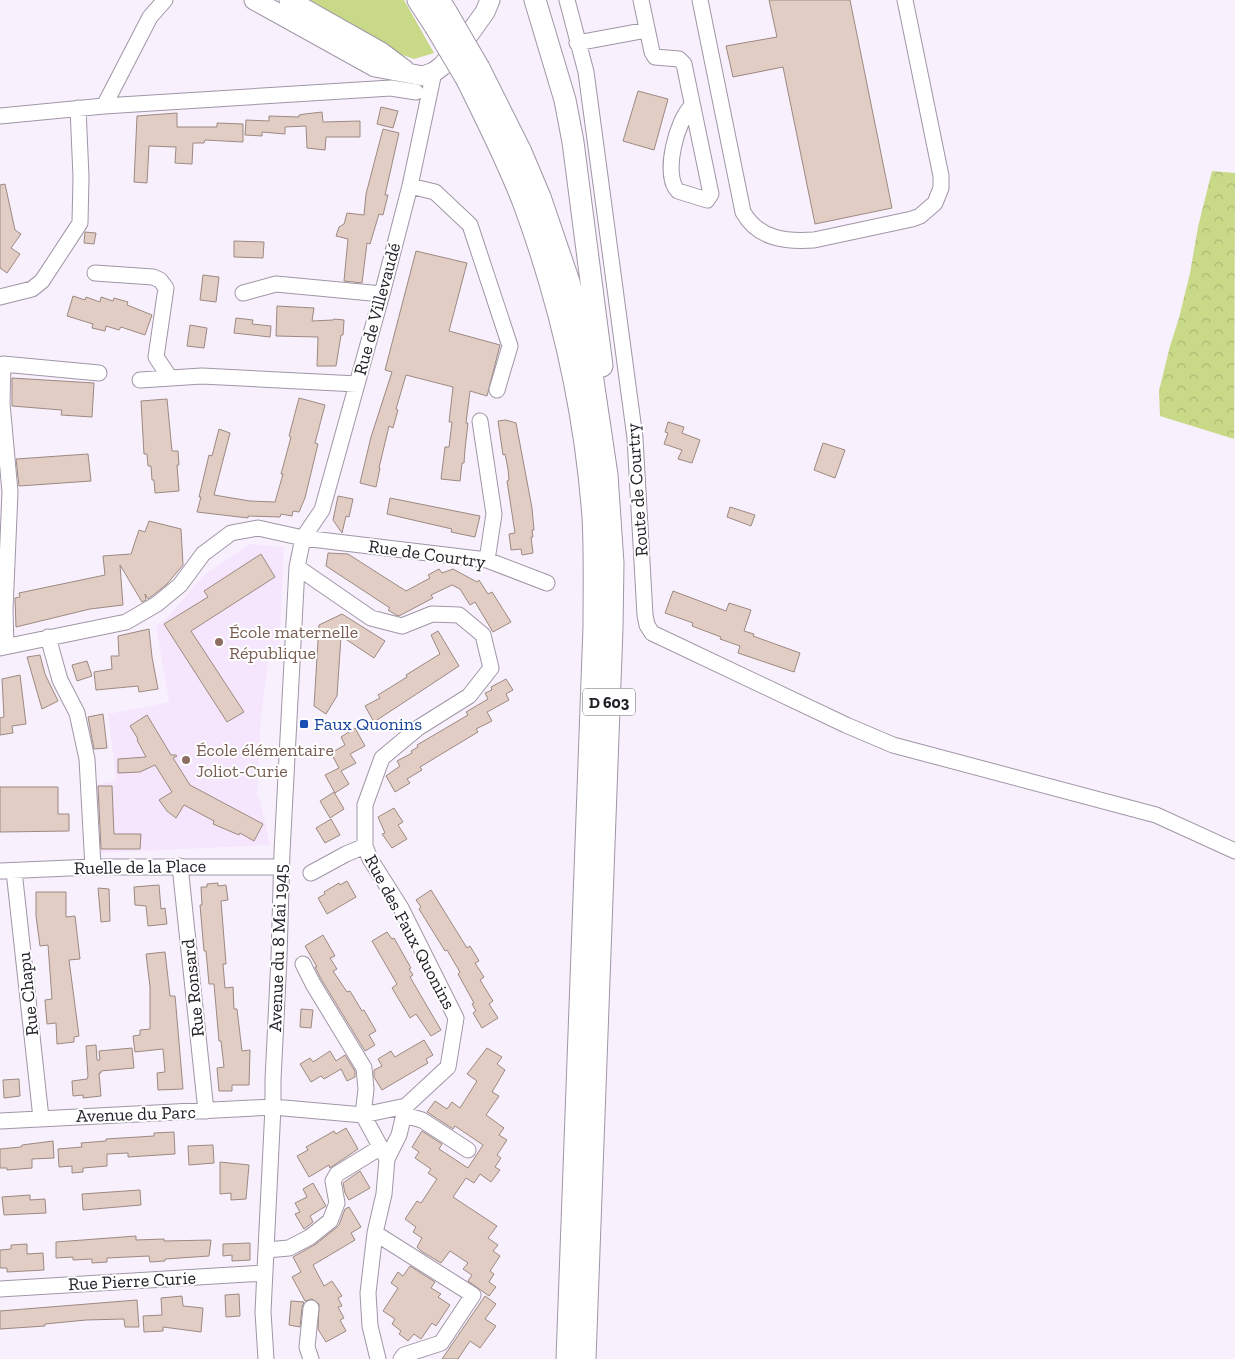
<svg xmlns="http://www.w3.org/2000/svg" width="1235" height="1359" font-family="'Zilla Slab',serif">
	<defs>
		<pattern id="forest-crowns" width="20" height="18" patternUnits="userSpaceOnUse" patternTransform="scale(1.25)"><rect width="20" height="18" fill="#c8d988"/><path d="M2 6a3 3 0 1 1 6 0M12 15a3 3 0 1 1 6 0" fill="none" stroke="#acba75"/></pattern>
	</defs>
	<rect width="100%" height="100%" fill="#f9f0fe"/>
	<!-- built -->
	<path fill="#f5e6fe" d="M250 544 284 547 279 655H269L261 716 257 795 260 801 270 845 96 853 92 785 111 782 116 779 108 714 169 702 156 625 165 620 204 575Z"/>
	<!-- green -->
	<path fill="#c8d988" d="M302 0H404L434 53 414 59 389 50Z"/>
	<!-- forest -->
	<path fill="url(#forest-crowns)" d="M1212 171 1235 173 1234 439 1160 416 1159 391 1170 346 1179 318 1190 273 1198 227Z"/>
	<!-- building -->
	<path fill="#e1cdc3" stroke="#9c8981" d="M769 0H850L892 208 815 224 783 67 733 77 726 46 777 37Z
		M638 91 668 99 654 150 623 141Z
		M381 107 398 111 393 128 377 124Z
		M322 112 323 122 360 121V137H326L325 150 307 148 306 126 285 127V134L262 132V136L245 135 246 120 269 121V116L299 117V115L305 114Z
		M177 113V127H217V123L243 124V142L205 140 204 143H193L192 164 175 163 176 147 149 146 147 183 134 182 137 116Z
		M383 129 399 133 385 195H388L383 215 379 214 370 244 367 243 362 283 344 281 348 239 336 236 339 227 344 224 347 213 364 215 366 194Z
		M5 184 15 230 21 234 11 248 20 254 7 273 0 268V185Z
		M85 232 96 233 94 244 84 243Z
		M234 241 264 242 263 258 234 257Z
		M416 251 467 263 449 331 500 345 487 396 470 391 466 423H468L465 449 464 463H462L460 481 441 479 445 447H449L452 422H449L453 387 406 375 396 409 398 410 393 428 389 426 379 468H380L376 487 360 483 371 437 392 372 385 370Z
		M203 275 219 277 216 302 200 300Z
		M73 296 85 300 86 297 100 302 101 297 113 301 114 298 128 302 127 305 152 315 145 335 121 327 119 330 106 326 105 331 92 328 93 324 67 316Z
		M277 306 314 308 312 321 333 320 334 319 344 320 343 335H341L336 366H317L318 337 276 336Z
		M236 318 253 320 252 324 271 326 270 337 234 333Z
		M190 325 207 328 204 348 187 346Z
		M12 378 94 383 92 417 61 415 62 410 12 406Z
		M299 398 325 405 315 443 318 444 305 498 299 512 293 511 292 516 281 514 280 517 248 516V518L197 512 201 497H199L209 455 212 456 219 429 230 433 214 495 250 501 275 502 283 474H281L291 437 289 436Z
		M167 399 172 451H178L179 465H177L179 491 155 493 154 480H152L151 466H148L147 454H144L141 401Z
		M506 420 516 423 532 508 534 530H532L533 537H531L533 553 522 555 521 549 511 550 509 534 515 533 507 481 509 480 508 469 505 454 503 455 498 421Z
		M668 422 684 427 682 433 700 440 692 463 678 459 682 450 664 444 668 433 665 432Z
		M823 443 845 450 835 478 814 470Z
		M88 454 91 481 19 486 16 459Z
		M338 496 353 499 349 517 346 516 342 533 333 520Z
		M390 498 480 516 475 537 451 532 452 529 387 514Z
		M730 507 755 515 751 526 727 517Z
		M149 521 181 529 183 565 167 584 152 596 148 599 145 594 146 600 142 602 120 565 123 605 90 609 16 627 15 598 20 597 19 593 105 575 103 556 131 554 139 530 145 532Z
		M328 553 348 554 406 591 430 578 428 575 439 569 442 573 453 569 477 582 479 580 488 594 492 592 511 622 493 632 475 602 470 605 460 589 452 585 431 595 433 598 399 616 396 615 388 610 390 608 326 566Z
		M261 554 275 577 191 631 244 712 227 722 164 624 208 597 204 591Z
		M673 591 726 611 729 603 751 610 744 631 754 634 753 636 800 653 794 672 738 653 740 646 720 639 721 637 692 626 693 623 665 613Z
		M342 614 385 641 374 658 341 636 337 696 326 714 314 706 319 625Z
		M149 629 152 657 158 689 139 692 138 686 96 690 94 672 112 669 111 656H119L118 636Z
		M438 631 459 666 374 722 365 706 380 698 378 695 407 677 406 675 440 654 431 635Z
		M40 655 45 674 58 701 42 709 27 657Z
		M87 661 92 676 77 681 72 665Z
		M20 675 26 724 12 726 13 733 0 735V718L4 717 2 679Z
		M506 679 513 690 506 694 509 700 487 712 492 721 476 729 478 732 420 767 422 770 407 779 410 783 395 792 386 776 400 766 397 761 412 753 411 751 418 747 417 745 468 715 466 712 488 699 485 693 492 690 491 687Z
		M103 714 107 748 94 749 88 717Z
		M147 715 171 755H176L177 756 173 758 190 785 263 824 254 841 240 833 239 835 213 824 214 821 184 805 176 818 167 811 159 800 172 792 155 765 140 772 118 773V759L146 757 137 740 138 739 130 726Z
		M355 728 365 746 350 754 356 763 341 771 349 784 335 793 325 775 339 768 331 753 345 745 341 737Z
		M98 786H112L114 834H141L140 849H101Z
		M0 787H58V814H69V831L0 832Z
		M334 792 344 809 330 818 320 801Z
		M394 808 403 822 398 825 407 839 392 848 382 834 385 833 378 817Z
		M331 819 340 835 325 843 316 828Z
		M347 881 356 897 327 914 318 898 325 894 324 892 339 883 340 885Z
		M218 883V886L226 885 228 900 221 901 226 964H223L225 988 233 987 234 1009H237L242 1051 250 1050 249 1085H232V1091H219L217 1068 224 1067 221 1041H219L214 984H209L206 951H204L200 905H202L201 887H207V884Z
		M159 885 161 909 165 908 167 924 148 926 146 906 135 905 134 887Z
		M98 888 109 889 110 921 101 922Z
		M431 890 467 948 470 946 479 961 475 963 484 977 480 980 493 1001 489 1004 498 1018 482 1028 473 1013 476 1011 472 1004 474 1003 458 974 460 972 447 950 445 951 419 909 421 907 416 900Z
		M36 892H66V917L75 916 80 959 69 960 79 1036 74 1037V1042L57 1044 56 1023 47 1024 45 1000 52 999 48 945 40 946 36 916Z
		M387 932 392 939 394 938 411 968 409 969 413 975 410 977 441 1030 431 1036 416 1014 410 1018 392 988 397 984 372 941Z
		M323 935 335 956 330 958 337 969 333 971 347 992 350 991 362 1011 364 1010 376 1031 369 1035 375 1045 365 1051 321 979 315 967H317L305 946Z
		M165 952 170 996H175L176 1007 183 1089 158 1090 157 1073 165 1072 163 1049 135 1052 133 1036 140 1035V1030L150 1029V987L146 954Z
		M301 1009 313 1010 311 1028 300 1027Z
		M424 1040 433 1055 426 1059 428 1063 382 1090 374 1077V1070L382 1066 378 1059 391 1051 395 1057Z
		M96 1045 97 1060H100L99 1051 132 1048 134 1068 101 1071V1073H99L101 1096 83 1098V1095L73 1096 72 1081 87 1079 88 1076 86 1046Z
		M487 1048 502 1057 497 1064 505 1070 492 1092 499 1096 486 1115 504 1128 499 1135 507 1140 497 1155 501 1158 495 1167 500 1170 491 1182 480 1174 474 1183 466 1178 453 1197 497 1226 488 1238 498 1245 493 1251 500 1256 490 1271 494 1274 489 1282 496 1287 489 1296 468 1281 472 1275 463 1269 468 1263 450 1251 441 1263 421 1251 417 1247 422 1238 413 1232 416 1227 405 1219 417 1201 421 1203 437 1179 428 1173 431 1169 415 1158 419 1152 412 1147 422 1131 442 1144 439 1149 468 1168 483 1145 455 1126 453 1129 427 1112 435 1101 447 1109 452 1102 460 1108 477 1081 467 1074Z
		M330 1051 336 1061 345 1055 355 1071V1077L347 1081 341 1069 324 1079 321 1076 311 1082 300 1064 310 1058 313 1062Z
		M19 1079 20 1096 4 1098 3 1080Z
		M346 1128 358 1149 330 1168 329 1165 309 1177 297 1156 308 1150 306 1147 334 1131 336 1134Z
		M174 1132 175 1154 128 1157V1153L107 1154V1166L83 1168V1172L72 1173V1166L59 1167 58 1149 82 1147 81 1143 106 1141V1139L154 1136V1133Z
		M53 1141 54 1158 32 1159V1168L7 1170V1168H0V1149L21 1147 22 1145Z
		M213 1145 214 1163 189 1165 188 1146Z
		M220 1162 249 1165 246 1199 231 1200V1193L220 1194Z
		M360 1171 370 1188 349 1200 345 1193 343 1183Z
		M313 1183 326 1206 310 1216 313 1222 304 1229 295 1214 300 1212 295 1203 307 1197 303 1189Z
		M140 1190 141 1205 83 1210 82 1194Z
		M30 1195V1200L45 1199 46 1213 4 1215 2 1197Z
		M349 1207 361 1227 351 1233 355 1240 313 1265 324 1286 332 1281 342 1296 338 1298 342 1306 338 1307 344 1318 340 1320 346 1331 326 1342 318 1329 319 1304 312 1299 305 1301 292 1277 301 1272 293 1257 316 1244 336 1228 339 1225 345 1209Z
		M136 1236V1240L164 1239V1241L211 1240 209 1256 165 1259V1261L150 1262 149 1256 107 1258V1262L92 1263V1259L73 1260V1257L56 1258V1242Z
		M250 1243V1260L232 1261V1255L223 1256V1244Z
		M27 1244V1254L43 1253 44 1270 7 1272V1268H0V1250L11 1249V1245Z
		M410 1266 435 1282 431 1288 441 1294 438 1297 450 1305 436 1326 432 1323 421 1339 414 1334 408 1341 399 1334 401 1331 392 1324 395 1319 383 1311 398 1288 391 1283 398 1272 403 1276Z
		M239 1294 240 1316 226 1317 225 1295Z
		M182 1296 183 1306 203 1308 201 1332 163 1327V1331L144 1332 143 1316 162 1315 161 1298Z
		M485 1296 496 1304 485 1319 496 1326 480 1348 470 1341 458 1359H442Z
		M137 1300 139 1327H125L124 1319 86 1320 45 1324V1326L0 1329V1311Z
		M291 1301 304 1302 302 1307 300 1327 289 1325Z"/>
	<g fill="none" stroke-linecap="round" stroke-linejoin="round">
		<defs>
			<path id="minor" d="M567 0 586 72 635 438 645 615 647 625 652 633 846 725 893 745 1156 815 1235 851
				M641 0 652 52 655 57 679 59 684 64 711 194 707 200 678 191C662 175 677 119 692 106
				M700 0 743 212C758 239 786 242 814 240L912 219 920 216 935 203 941 188V176L905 0
				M577 43 647 30
				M104 106 391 88 416 92
				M0 116 104 106 150 17 165 0
				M410 186 435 192 470 225 510 346 497 390
				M95 273 153 277 160 280 166 288 156 357 170 378
				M243 293 276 284 382 294
				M0 297 32 289 42 281 80 223 81 177 78 108
				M140 380 202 376 357 384
				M480 421 494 514 487 560
				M48 637 60 680 77 713 87 759 93 867
				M6 646 5 610 10 492 2 403 3 364 99 373
				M0 648 126 622 157 604 180 585 203 554 231 533 258 528 303 538 487 560 547 583
				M180 866 206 1111
				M0 871 93 867H281
				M14 871 41 1118
				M311 873 346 854 365 846
				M303 964 313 984 364 1068 366 1089 363 1115 387 1159
				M404 1115 422 1120 468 1150
				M0 1121 273 1107 363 1115 406 1106 448 1067 456 1018 401 908 370 859 365 846V805L382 758 418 728 469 696 491 668 483 635 459 615 432 614 402 626 371 618 297 567
				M375 1233 473 1295 441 1343 404 1355 401 1359
				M266 1250 289 1248 310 1237 330 1221 337 1203 333 1181 337 1174 381 1147
				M0 1289 265 1273
				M266 1359 263 1312 266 1250 273 1107V1080L279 958 282 852 297 567 303 538 322 510 382 294 410 186 434 72
				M311 1359 307 1347 311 1308
				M378 1359 370 1326 368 1293 375 1233 384 1194 387 1159 399 1135 406 1106"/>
			<path id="major" d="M254 0 375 67 423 76 434 72 442 66 470 33 485 12 490 0
				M289 0 381 52 405 70"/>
			<path id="highway" d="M418 0 435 26
				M439 0 447 13
				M535 0 565 100 573 142 602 366
				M479 68 521 152 540 197 569 282 581 327 592 374 607 475 613 563 612 628 585 1359
				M467 80C487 121 508 162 524 204 561 305 585 410 593 517 595 554 594 591 594 627L567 1359"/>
		</defs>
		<!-- minor casing -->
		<use href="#minor" stroke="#a096a6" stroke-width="17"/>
		<!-- major casing -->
		<use href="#major" stroke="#a096a6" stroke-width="21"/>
		<!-- highway casing -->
		<use href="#highway" stroke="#a096a6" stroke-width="23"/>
		<!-- minor -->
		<use href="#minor" stroke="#fff" stroke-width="15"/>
		<!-- major -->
		<use href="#major" stroke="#fff" stroke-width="19"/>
		<!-- highway -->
		<use href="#highway" stroke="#fff" stroke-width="21"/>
		<defs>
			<path id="highway-bridge" d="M447 13 479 68
				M435 26 467 80"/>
		</defs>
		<!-- highway-bridge casing -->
		<use href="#highway-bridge" stroke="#a096a6" stroke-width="23" stroke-linecap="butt"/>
		<!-- highway-bridge -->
		<use href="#highway-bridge" stroke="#fff" stroke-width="21"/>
	</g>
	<!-- markers -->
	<g fill="#8d6e63" stroke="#fff" stroke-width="2">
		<circle cx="219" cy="642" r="5"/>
		<circle cx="186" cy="760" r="5"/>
	</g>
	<rect fill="#1a4fb4" stroke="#fff" stroke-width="2" x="299" y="719" width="10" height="10" rx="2.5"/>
	<g text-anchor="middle" stroke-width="4" stroke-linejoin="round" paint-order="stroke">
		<!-- shield labels -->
		<rect fill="#fff" stroke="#666368" stroke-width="1" x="583" y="688.5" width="52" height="27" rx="4"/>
		<g font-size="16" font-weight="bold" fill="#242027">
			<text x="609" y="708">D 603</text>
		</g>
		<!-- street labels -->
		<g font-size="18" fill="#242027" stroke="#fff">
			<text transform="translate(377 309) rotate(-75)" y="6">Rue de Villevaudé</text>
			<text transform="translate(637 490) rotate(-94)" y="6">Route de Courtry</text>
			<text transform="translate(427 554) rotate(8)" y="6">Rue de Courtry</text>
			<text transform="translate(140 867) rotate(-1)" y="6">Ruelle de la Place</text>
			<text transform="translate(410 932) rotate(62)" y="6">Rue des Faux Quonins</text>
			<text transform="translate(278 948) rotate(-88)" y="6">Avenue du 8 Mai 1945</text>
			<text transform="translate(193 988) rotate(-96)" y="6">Rue Ronsard</text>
			<text transform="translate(28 994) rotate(-96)" y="6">Rue Chapu</text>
			<text transform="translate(136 1114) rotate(-2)" y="6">Avenue du Parc</text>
			<text transform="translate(132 1281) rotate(-3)" y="6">Rue Pierre Curie</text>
		</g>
		<!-- education labels -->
		<g font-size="18" fill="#785e54" stroke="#fff" text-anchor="start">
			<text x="229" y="638">École maternelle<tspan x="229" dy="21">République</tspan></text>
			<text x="196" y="756">École élémentaire<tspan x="196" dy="21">Joliot-Curie</tspan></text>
		</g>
		<!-- transit labels -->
		<g font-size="18" fill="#164399" stroke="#fff" text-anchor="start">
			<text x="314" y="730">Faux Quonins</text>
		</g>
	</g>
</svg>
